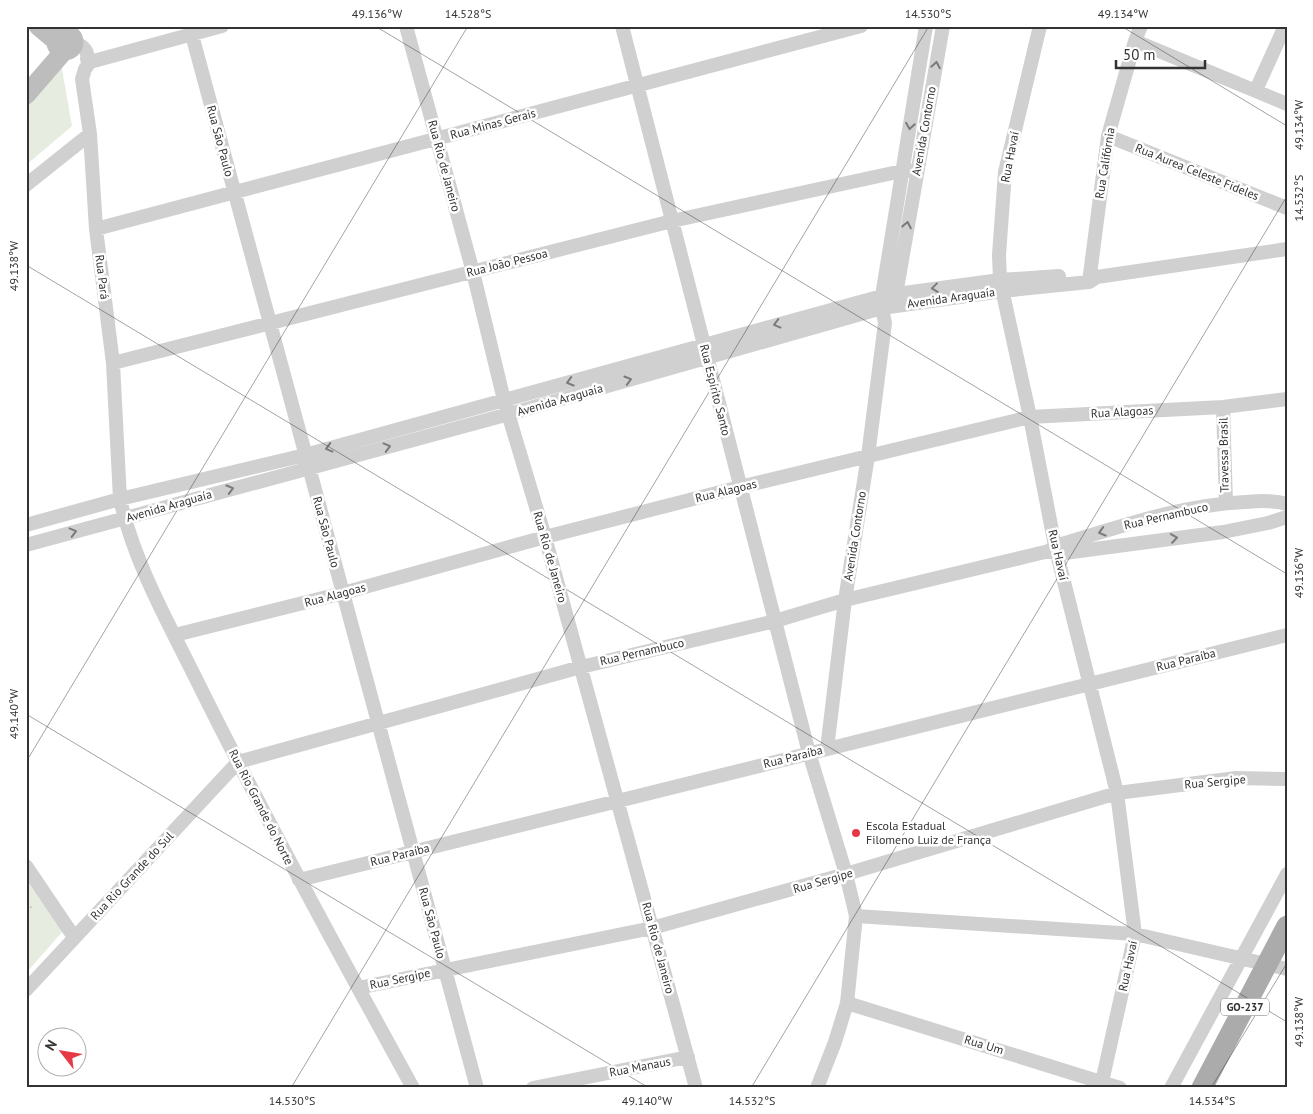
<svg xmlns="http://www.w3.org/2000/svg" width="1313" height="1114" font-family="'PT Sans',sans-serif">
	<rect width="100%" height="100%" fill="#fff"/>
	<!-- green -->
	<path fill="#e6ecdf" d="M60 58 72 126 26 165V98Z
		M26 875 63 931 26 973Z"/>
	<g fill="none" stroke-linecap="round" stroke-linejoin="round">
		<!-- path -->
		<path stroke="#cdcdcd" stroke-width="2" stroke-dasharray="2.5 2.5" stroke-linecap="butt" d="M26 911 34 905"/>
		<!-- street -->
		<path stroke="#d0d0d0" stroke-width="14" d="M406 26 473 272 504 400 545 537 696 1088
			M622 26 809 753 846 874 856 916 847 1003 835 1042 817 1088
			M1040 26 1005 172 999 255 1000 280 1030 417 1055 546 1117 793 1135 934 1102 1082
			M192 35 477 1088
			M74 41C81 46 89 49 87 59L90 62
			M1135 41 1287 104
			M90 62 85 69 82 79 90 134 96 229 113 363 120 499C135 567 173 631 203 693 270 827 341 957 413 1088
			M90 62 222 26
			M1256 90 1285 26
			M1108 136 1287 208
			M26 185 90 134
			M96 229 861 26
			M1089 282 1108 136 1135 41 1141 26
			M895 300 943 26
			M113 363 672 221 902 171 918 170
			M1223 407 1226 503
			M26 525 120 499 305 455 882 296 1000 280 1059 276
			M26 545 509 414 882 308 1002 291 1089 282 1097 277 1287 249
			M1049 551 1057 554 1223 532 1268 523 1287 517
			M175 635 343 593 545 537 740 487 1030 417 1223 407 1287 399
			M827 749 845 600 868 456 885 323 882 308V296L926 26
			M26 866 74 937
			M299 880 1287 635
			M856 916 1135 934 1287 969
			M358 988 652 928 846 874 1117 793 1236 778 1287 779
			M26 990 238 762 581 667 775 621 845 600 1049 551 1055 546C1116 528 1180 505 1245 502 1260 501 1273 500 1287 504
			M847 1003 1120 1088
			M533 1088 688 1057
			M1171 1088 1287 874"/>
		<!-- secondary -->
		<path stroke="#bdbdbd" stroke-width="19" d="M38 26 57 42
			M56 42a9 9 0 1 1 18 0a9 9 0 1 1-18 0Z
			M26 95 64 51"/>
		<!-- primary -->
		<path stroke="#ababab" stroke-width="21" d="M1202 1088 1287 926"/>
	</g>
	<!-- one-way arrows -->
	<defs><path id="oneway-chevron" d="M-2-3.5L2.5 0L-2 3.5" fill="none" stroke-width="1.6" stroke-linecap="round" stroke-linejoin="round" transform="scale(1.25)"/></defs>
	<g stroke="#7a7a7a">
		<use href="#oneway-chevron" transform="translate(936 65) rotate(-80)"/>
		<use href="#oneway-chevron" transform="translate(910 126) rotate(99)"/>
		<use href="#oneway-chevron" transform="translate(907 225) rotate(-79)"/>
		<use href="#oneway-chevron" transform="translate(935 288) rotate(173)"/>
		<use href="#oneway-chevron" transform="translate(777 324) rotate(165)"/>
		<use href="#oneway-chevron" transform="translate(628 380) rotate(-16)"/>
		<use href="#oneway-chevron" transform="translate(570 382) rotate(164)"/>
		<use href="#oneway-chevron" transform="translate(387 447) rotate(-15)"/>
		<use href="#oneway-chevron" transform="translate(329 448) rotate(165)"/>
		<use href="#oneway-chevron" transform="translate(230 489) rotate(-16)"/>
		<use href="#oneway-chevron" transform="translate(73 532) rotate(-15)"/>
		<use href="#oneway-chevron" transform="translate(1102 532) rotate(164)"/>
		<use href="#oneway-chevron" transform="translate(1174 538) rotate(-8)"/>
	</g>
	<!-- ticks -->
	<path fill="none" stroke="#333" stroke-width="1" stroke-opacity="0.45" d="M375 26 1287 574M1121 26 1287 126M26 265 1287 1022M26 714 649 1088M26 762 468 26M291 1088 929 26M751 1088 1287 196M1211 1088 1287 963"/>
	<!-- markers -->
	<circle fill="#e63946" stroke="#fff" stroke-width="2" cx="856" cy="833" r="5"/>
	<g text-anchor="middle" stroke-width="5" stroke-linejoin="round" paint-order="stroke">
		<!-- shield labels -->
		<rect fill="#fff" stroke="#707070" stroke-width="1" x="1221" y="998.5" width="48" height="17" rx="4"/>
		<g font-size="11" font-weight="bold" fill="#333">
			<text x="1245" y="1011">GO-237</text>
		</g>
		<!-- street labels -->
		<g font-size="12" fill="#333" stroke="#fff">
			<text transform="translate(493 124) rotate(-15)" y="4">Rua Minas Gerais</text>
			<text transform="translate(924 131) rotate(-80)" y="4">Avenida Contorno</text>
			<text transform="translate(220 141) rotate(75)" y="4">Rua São Paulo</text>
			<text transform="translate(1010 157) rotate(-79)" y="4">Rua Havaí</text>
			<text transform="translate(1105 163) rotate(-81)" y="4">Rua Califórnia</text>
			<text transform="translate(444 166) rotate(75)" y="4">Rua Rio de Janeiro</text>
			<text transform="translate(1197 172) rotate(22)" y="4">Rua Aurea Celeste Fideles</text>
			<text transform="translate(507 263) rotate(-14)" y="4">Rua João Pessoa</text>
			<text transform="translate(102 277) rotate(83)" y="4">Rua Pará</text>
			<text transform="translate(951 298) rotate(-8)" y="4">Avenida Araguaía</text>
			<text transform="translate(715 390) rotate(76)" y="4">Rua Espírito Santo</text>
			<text transform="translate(560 400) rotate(-16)" y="4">Avenida Araguaía</text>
			<text transform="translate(1122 412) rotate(-3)" y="4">Rua Alagoas</text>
			<text transform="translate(1224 455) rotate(-91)" y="4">Travessa Brasil</text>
			<text transform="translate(726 491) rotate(-14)" y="4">Rua Alagoas</text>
			<text transform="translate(169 506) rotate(-16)" y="4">Avenida Araguaía</text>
			<text transform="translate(1166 516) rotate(-13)" y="4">Rua Pernambuco</text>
			<text transform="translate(326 532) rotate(75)" y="4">Rua São Paulo</text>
			<text transform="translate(855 536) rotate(-81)" y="4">Avenida Contorno</text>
			<text transform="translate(1058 555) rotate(77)" y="4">Rua Havaí</text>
			<text transform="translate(550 557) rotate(74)" y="4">Rua Rio de Janeiro</text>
			<text transform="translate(335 595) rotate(-15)" y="4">Rua Alagoas</text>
			<text transform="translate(642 652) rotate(-13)" y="4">Rua Pernambuco</text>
			<text transform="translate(1186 660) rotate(-14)" y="4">Rua Paraíba</text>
			<text transform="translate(793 757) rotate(-14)" y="4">Rua Paraíba</text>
			<text transform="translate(1215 782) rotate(-5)" y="4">Rua Sergipe</text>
			<text transform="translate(261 807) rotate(63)" y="4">Rua Rio Grande do Norte</text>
			<text transform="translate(400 855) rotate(-14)" y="4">Rua Paraíba</text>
			<text transform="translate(132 876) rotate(-47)" y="4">Rua Rio Grande do Sul</text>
			<text transform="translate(823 881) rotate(-16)" y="4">Rua Sergipe</text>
			<text transform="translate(432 923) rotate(75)" y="4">Rua São Paulo</text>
			<text transform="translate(658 948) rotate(75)" y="4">Rua Rio de Janeiro</text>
			<text transform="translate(1128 966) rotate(-78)" y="4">Rua Havaí</text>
			<text transform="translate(400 979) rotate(-12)" y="4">Rua Sergipe</text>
			<text transform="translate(984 1045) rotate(17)" y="4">Rua Um</text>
			<text transform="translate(640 1067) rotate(-11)" y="4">Rua Manaus</text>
		</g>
		<!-- poi labels -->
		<g font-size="12" fill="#333" stroke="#fff" text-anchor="start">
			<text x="866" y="830">Escola Estadual<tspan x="866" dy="14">Filomeno Luiz de França</tspan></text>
		</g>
	</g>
	<!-- border -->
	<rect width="1313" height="1114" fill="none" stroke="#ffffff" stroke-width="55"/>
	<!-- north arrow -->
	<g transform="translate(62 1052) rotate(301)"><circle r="24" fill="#ffffff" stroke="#adadad"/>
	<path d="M0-4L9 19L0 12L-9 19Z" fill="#e63946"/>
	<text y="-8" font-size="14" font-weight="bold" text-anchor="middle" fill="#333333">N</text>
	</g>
	<!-- scale -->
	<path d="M1116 60v8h89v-8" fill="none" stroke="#333333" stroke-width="2.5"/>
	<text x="1123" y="60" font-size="15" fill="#333333" stroke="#ffffff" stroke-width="4" paint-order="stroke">50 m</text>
	<rect x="28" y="28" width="1258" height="1058" fill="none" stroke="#333" stroke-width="2"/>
	<g font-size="12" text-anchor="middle" fill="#333">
		<text x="377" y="18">49.136°W</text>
		<text x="468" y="18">14.528°S</text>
		<text x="928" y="18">14.530°S</text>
		<text x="1123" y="18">49.134°W</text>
		<text transform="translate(1299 125) rotate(-90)" y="4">49.134°W</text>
		<text transform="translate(1299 198) rotate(-90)" y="4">14.532°S</text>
		<text transform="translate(14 266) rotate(-90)" y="4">49.138°W</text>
		<text transform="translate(1299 573) rotate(-90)" y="4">49.136°W</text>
		<text transform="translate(14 714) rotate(-90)" y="4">49.140°W</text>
		<text transform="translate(1299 1022) rotate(-90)" y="4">49.138°W</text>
		<text x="292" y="1105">14.530°S</text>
		<text x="647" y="1105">49.140°W</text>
		<text x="752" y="1105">14.532°S</text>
		<text x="1212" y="1105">14.534°S</text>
	</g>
</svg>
